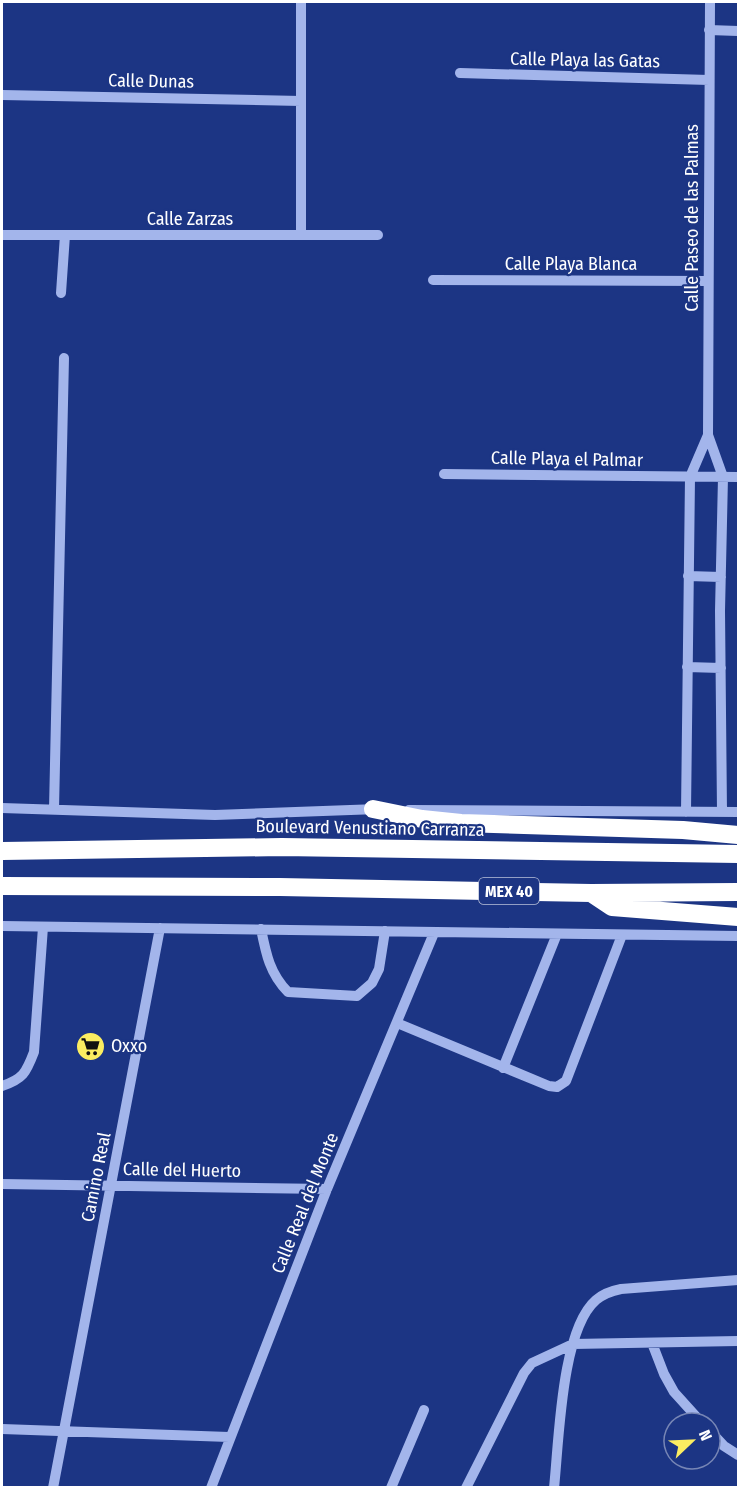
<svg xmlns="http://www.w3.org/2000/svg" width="740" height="1489" font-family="'Fira Sans Condensed',sans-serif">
	<rect width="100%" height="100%" fill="#1c3584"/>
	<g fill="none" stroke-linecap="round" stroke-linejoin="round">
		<!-- minor -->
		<path stroke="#a3b5eb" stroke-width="10" d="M301 2V235
			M710 2 708 435 723 477 720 611 722 812
			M709 30 738 31
			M460 73 709 80
			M2 95 301 101
			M2 235H378
			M433 280 708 281
			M61 293 65 235
			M444 474 738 477
			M688 576 721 577
			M687 667 721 668
			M2 808 215 815 378 809
			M54 809 64 358
			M409 810 738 812
			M686 812 690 477 708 435
			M2 926 738 936
			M261 929C266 954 270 974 288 992L357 996 372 983 379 969 385 931
			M397 1023 549 1086 557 1087 566 1081 622 935
			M503 1068 557 934
			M2 1086C23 1079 26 1073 34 1052L43 927
			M2 1184 327 1189
			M652 1343 664 1374 674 1392 702 1423
			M2 1429 229 1437
			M710 1431 724 1446 738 1455
			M53 1488 160 928
			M211 1488 327 1189 434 933
			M391 1488 424 1410
			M466 1488 524 1373 532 1363 573 1344 738 1341
			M554 1488C559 1442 561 1330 596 1300 603 1294 611 1291 621 1289L738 1280"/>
		<!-- highway -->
		<path stroke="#fff" stroke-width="18" d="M373 809 422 819 461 823 683 830 738 835
			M2 851 282 847 738 854
			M2 886 280 887 591 893 738 892
			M591 893 612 907 738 917"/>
	</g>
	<!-- icons -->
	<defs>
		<symbol id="supermarket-disc" viewBox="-11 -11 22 22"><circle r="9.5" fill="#fbed61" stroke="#1c3584"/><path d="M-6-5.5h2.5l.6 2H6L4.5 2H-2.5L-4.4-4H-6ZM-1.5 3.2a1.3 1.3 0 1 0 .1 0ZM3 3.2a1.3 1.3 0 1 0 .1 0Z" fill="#111"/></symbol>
	</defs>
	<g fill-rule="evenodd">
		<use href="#supermarket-disc" x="74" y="1030" width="33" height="33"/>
	</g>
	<g text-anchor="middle" stroke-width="4.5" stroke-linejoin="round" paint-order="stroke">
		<!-- shield labels -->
		<rect fill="#1c3584" stroke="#bbc2da" stroke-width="1.5" x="479" y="878" width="60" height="26" rx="4.5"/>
		<g font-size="16" font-weight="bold" fill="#fff">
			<text x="509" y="897">MEX 40</text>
		</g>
		<!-- street labels -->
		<g font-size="18" fill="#fff" stroke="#1c3584">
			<text transform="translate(585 60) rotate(1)" y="6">Calle Playa las Gatas</text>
			<text transform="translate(151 81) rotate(1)" y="6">Calle Dunas</text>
			<text transform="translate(692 218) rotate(-90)" y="6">Calle Paseo de las Palmas</text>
			<text x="190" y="225">Calle Zarzas</text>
			<text x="571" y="270">Calle Playa Blanca</text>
			<text transform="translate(567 459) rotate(1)" y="6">Calle Playa el Palmar</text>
			<text transform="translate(370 828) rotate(1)" y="6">Boulevard Venustiano Carranza</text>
			<text transform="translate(182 1170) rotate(1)" y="6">Calle del Huerto</text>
			<text transform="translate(96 1177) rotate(-79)" y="6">Camino Real</text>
			<text transform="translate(305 1203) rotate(-68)" y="6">Calle Real del Monte</text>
		</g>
		<!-- poi labels -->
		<g font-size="18" fill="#fff" stroke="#1c3584" text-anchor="start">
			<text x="111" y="1052">Oxxo</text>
		</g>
	</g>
	<!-- border -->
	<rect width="740" height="1489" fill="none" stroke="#ffffff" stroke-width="6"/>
	<!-- north arrow -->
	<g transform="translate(692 1441) rotate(67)"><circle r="28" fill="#1c3584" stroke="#7786b5" stroke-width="1.5"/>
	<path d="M0-4.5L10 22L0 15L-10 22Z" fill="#fbed61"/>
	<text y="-9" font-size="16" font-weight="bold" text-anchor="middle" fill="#ffffff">N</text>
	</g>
</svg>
